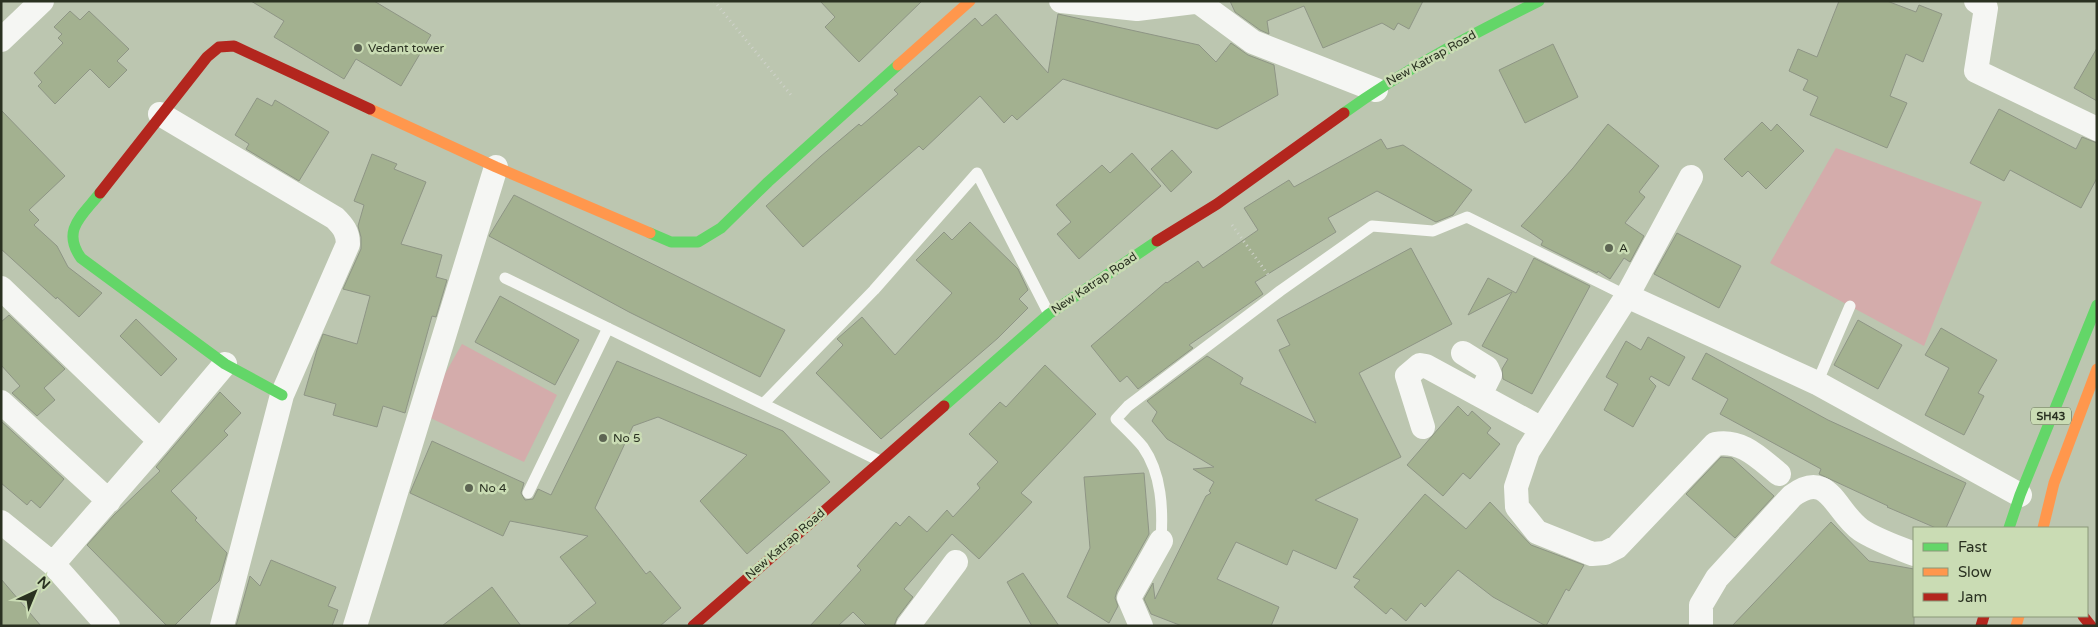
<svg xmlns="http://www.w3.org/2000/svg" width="2098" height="627" font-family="'Varela Round',sans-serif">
	<rect width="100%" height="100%" fill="#bcc6b0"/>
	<!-- green -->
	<path fill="#d4acab" d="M1836 148 1982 202 1924 346 1770 263Z
		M462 344 557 395 524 462 422 414Z"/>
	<!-- building -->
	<path fill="#a3b190" stroke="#8e9585" d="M251 1H374L431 35 401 86 356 59 344 79 274 37 284 21Z
		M820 1H922L859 62 825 27 835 17Z
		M1230 1H1423L1409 29 1398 23 1394 30 1382 23 1323 48 1304 6 1267 21 1269 34 1260 30 1235 12Z
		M1839 1H1887L1916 12 1919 5 1942 14 1923 62 1906 54 1890 96 1907 103 1887 148 1810 115 1818 97 1803 90 1808 80 1789 71 1798 49 1817 57Z
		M70 11 80 20 89 11 129 49 117 61 127 70 109 88 90 69 55 104 38 86 42 82 34 73 63 43 58 38 62 34 54 27Z
		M996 14 1048 73 1058 14 1199 45 1216 62 1231 43 1248 55 1274 65 1278 95 1217 129 1063 79 1017 120 1012 115 1004 123 980 96 923 150 919 146 803 247 766 206 820 157 859 124 861 126 898 94 894 90 975 18 982 26Z
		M1553 44 1578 97 1525 123 1499 70Z
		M2097 48V101L2074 88Z
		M257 98 272 106 275 100 329 132 299 181 246 149 249 144 235 135Z
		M1999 109 2076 149 2082 137 2097 143V178L2081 208 2010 170 2004 181 1970 163Z
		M1 110 65 176 29 210 39 220 34 225 57 246 68 267 102 293 79 317 57 297 56 299 1 249Z
		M1762 122 1771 131 1777 124 1804 151 1766 189 1748 171 1742 177 1724 159Z
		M1608 124 1659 166 1639 192 1645 197 1625 223 1644 236 1630 262 1624 258 1610 279 1598 271 1597 273 1541 245 1543 241 1521 226 1573 168Z
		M1381 139 1387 149 1403 145 1472 190 1453 215 1436 222 1377 191 1328 218 1336 232 1255 282 1263 294 1189 345 1193 348 1138 389 1127 376 1120 382 1091 346 1166 282 1167 283 1198 261 1203 268 1258 230 1244 208 1289 180 1294 187Z
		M1172 150 1192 172 1171 192 1151 169Z
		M1132 153 1161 186 1079 259 1057 234 1071 222 1056 205 1102 165 1110 173Z
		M372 154 397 164 394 169 426 182 401 244 442 255 436 277 447 280 436 317 432 316 405 413 383 406 377 427 333 415 336 404 304 395 317 350 323 334 357 344 370 296 343 289 361 249V237L358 226 364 205 354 201Z
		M514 195 785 330 760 377 629 312 489 236Z
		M970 222 1018 269 1028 290 1019 299 1028 308 998 338 881 439 816 373 843 345 837 339 862 317 895 355 952 293 916 260 944 232 952 240Z
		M1677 233 1741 266 1719 308 1654 274Z
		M1411 248 1452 324 1359 373 1401 457 1315 500 1358 519 1336 569 1293 550 1287 565 1236 542 1217 579 1279 607 1271 626H1182L1151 614 1144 599 1153 583 1155 599 1206 496 1211 493 1209 491 1214 482 1193 469 1214 467 1167 439 1152 421 1157 412 1147 401 1207 356 1243 378 1240 384 1316 423 1279 350 1290 345 1277 320Z
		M1534 258 1590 286 1532 394 1503 379 1502 369 1508 359 1482 346 1512 292 1468 315 1488 278 1516 293Z
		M500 296 579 340 555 385 475 342Z
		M9 315 65 369 44 388 55 400 37 416 12 393 20 386 1 365V322Z
		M136 319 177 359 161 376 120 336Z
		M1858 320 1902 345 1878 389 1834 365Z
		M1941 328 1997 360 1978 393 1984 396 1964 435 1925 415 1949 368 1925 355Z
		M1648 337 1685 357 1669 386 1651 376 1649 379 1656 386 1633 427 1604 410 1618 384 1606 377 1626 341 1641 350Z
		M1706 353 1828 420 1966 483 1946 528H1936L1887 507 1888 506 1819 474 1821 469 1720 414 1728 399 1692 379Z
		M617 361 783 431 830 482 747 554 700 501 747 455 658 417 633 426 595 508 646 574 650 571 681 608 660 626H567L596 603 560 557 588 536 510 521 503 536 410 493 432 441 524 483 521 493 525 500 533 499 538 489 551 495Z
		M1045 365 1096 414 1021 493 1032 502 979 559 952 534 904 589 913 597 897 618 894 626H867L853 612 838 626H810L861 570 857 566 896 522 900 526 909 516 927 532 947 510 953 517 980 488 977 484 998 462 969 434 1000 402 1006 407Z
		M220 392 241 413 224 431 228 435 171 491 197 518 195 520 227 553 219 581 174 626H167L87 545 114 515 160 471 156 467Z
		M1458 406 1468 416 1472 411 1491 428 1487 433 1500 444 1470 479 1463 473 1443 496 1407 465Z
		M1 421 64 479 40 508 31 500 27 505 1 483Z
		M1721 457 1732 458 1774 496 1735 538 1686 494Z
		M1144 473 1149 534 1117 591 1115 598 1118 606 1109 623 1067 597 1090 548 1084 477Z
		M1425 494 1466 529 1490 502 1531 545 1584 565 1569 591 1566 589 1546 626 1493 597 1458 570 1425 607 1421 603 1406 621 1391 608 1386 614 1354 587 1360 580 1353 577Z
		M1831 522 1869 561 1914 569V626H1732Z
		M271 560 336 587 328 606 338 610 332 626H236L250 576 260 586Z
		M1023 573 1059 626H1032L1007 582Z
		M1 579 41 626H1Z
		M492 587 521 626H442Z"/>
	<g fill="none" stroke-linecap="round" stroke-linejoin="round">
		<!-- path -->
		<path stroke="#cfd2ca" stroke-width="3" stroke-dasharray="1 4" stroke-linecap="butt" d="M714 1 791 95
			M1232 225 1269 276"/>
		<!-- lane -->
		<path stroke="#f5f6f3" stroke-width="11" d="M505 278 880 461
			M1817 383 1850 306
			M764 403 874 290 977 173 1049 314
			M528 493 608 328
			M1161 541C1163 510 1162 474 1143 447 1135 437 1125 428 1116 419L1128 406 1280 291 1372 226 1433 231 1467 217 1627 296"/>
		<!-- street -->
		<path stroke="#f5f6f3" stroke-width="24" d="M1061 1 1137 9 1202 1
			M1976 1 1986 8 1976 71 2097 129
			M1200 3 1253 42 1376 90
			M1 40 42 1
			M160 114 335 218C343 226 348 232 348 244L282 395 222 626
			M1691 177 1627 296 1528 451 1516 487 1517 507 1537 532 1592 554 1605 553 1617 547 1715 444C1742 439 1759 458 1779 474
			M1 288 160 441 53 564 108 626
			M1627 296 1817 383 2020 495
			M1463 353 1487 368 1490 375 1480 395
			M1 402 109 501
			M1423 427 1407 376 1420 365 1426 366 1542 429
			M160 441 225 364
			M1 522 53 564
			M355 626 496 167
			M908 626 956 562
			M1141 626 1129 598 1161 541
			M1701 626V605L1717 578 1792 496C1829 468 1835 512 1861 530 1876 540 1897 547 1914 554"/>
		<!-- fast -->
		<path stroke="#63d668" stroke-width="11" d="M1344 113C1405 69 1471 35 1539 1
			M100 193C82 216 61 230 81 258L225 364 282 395
			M650 233 671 242H698L721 228 768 182 898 65
			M944 406 1049 314 1157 241
			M2009 528 2020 495 2097 305"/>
		<!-- slow -->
		<path stroke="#ff974d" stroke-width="11" d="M898 65 970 1
			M370 109 496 167 650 233
			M2043 528 2054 483 2097 369
			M2016 626 2019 616"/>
		<!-- jam -->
		<path stroke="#b3261e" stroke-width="11" d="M100 193 207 57 219 47 234 46 370 109
			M1157 241 1217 204 1344 113
			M2083 616 2091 626
			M693 626 944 406
			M1981 626 1984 616"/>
	</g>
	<!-- markers -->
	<g fill="#5d6553" stroke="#cadcb4" stroke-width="2">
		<circle cx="358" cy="48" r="5"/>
		<circle cx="1609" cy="248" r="5"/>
		<circle cx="603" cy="438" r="5"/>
		<circle cx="469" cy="488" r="5"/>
	</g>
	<g text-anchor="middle" stroke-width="5" stroke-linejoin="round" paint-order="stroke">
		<!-- shield labels -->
		<rect fill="#cadcb4" stroke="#5a644d" stroke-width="1" x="2031" y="407.5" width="40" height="17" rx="4"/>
		<g font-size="11" font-weight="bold" fill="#2a3121">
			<text x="2051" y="420">SH43</text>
		</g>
		<!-- poi labels -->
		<g font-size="12" fill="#2a3121" stroke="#cadcb4" text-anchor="start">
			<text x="368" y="52">Vedant tower</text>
			<text x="1619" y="252">A</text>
			<text x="613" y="442">No 5</text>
			<text x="479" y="492">No 4</text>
		</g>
		<!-- street labels -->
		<g font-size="12" fill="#2a3121" stroke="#cadcb4">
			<text transform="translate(1431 58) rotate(-29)" y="4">New Katrap Road</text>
			<text transform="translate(1094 283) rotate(-34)" y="4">New Katrap Road</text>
			<text transform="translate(785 544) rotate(-41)" y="4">New Katrap Road</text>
		</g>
	</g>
	<!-- border -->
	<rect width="2098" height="627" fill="none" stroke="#2a3121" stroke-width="5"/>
	<!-- legend -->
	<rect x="1913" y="527" width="175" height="90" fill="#cadcb4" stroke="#8a9879"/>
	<rect x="1923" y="543" width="25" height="8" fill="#63d668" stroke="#8a9879"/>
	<text x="1958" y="552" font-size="15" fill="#2a3121">Fast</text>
	<rect x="1923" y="568" width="25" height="8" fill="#ff974d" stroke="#8a9879"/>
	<text x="1958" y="577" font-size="15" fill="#2a3121">Slow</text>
	<rect x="1923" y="593" width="25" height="8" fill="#b3261e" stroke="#8a9879"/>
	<text x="1958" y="602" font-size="15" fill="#2a3121">Jam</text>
	<!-- north arrow -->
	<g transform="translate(35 592) rotate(44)" stroke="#cadcb4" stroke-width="4" paint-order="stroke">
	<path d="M0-4L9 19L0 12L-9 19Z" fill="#2a3121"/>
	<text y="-8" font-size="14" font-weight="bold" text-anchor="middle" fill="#2a3121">N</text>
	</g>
</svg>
